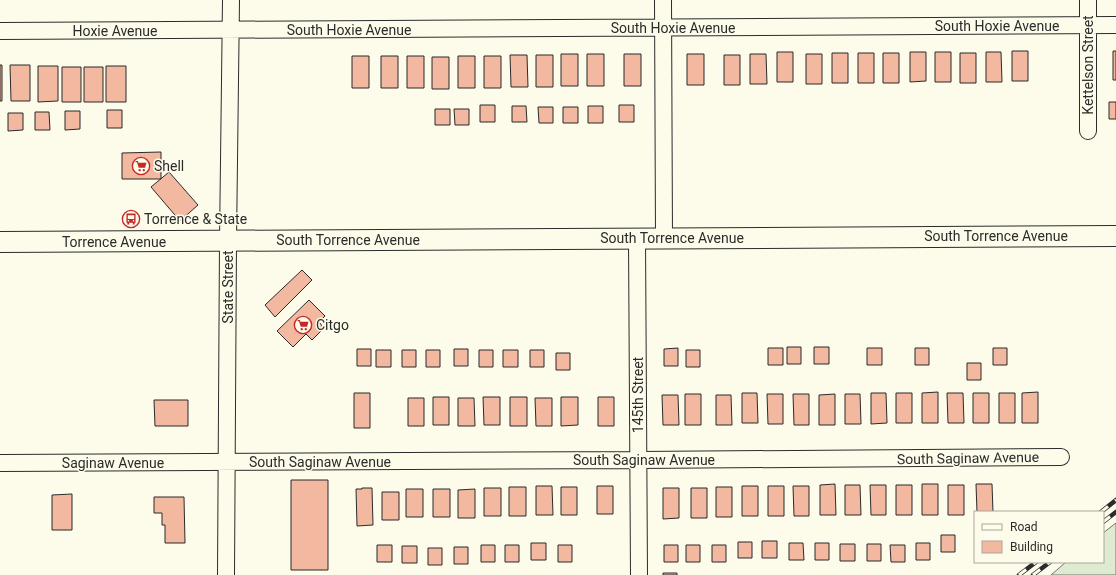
<svg xmlns="http://www.w3.org/2000/svg" width="1116" height="575" font-family="Roboto,sans-serif">
	<rect width="100%" height="100%" fill="#fdfbea"/>
	<!-- green -->
	<path fill="#deebd1" stroke="#74746e" d="M1116 523V575H1051L1066 562H1103V533Z"/>
	<!-- building -->
	<path fill="#f2b8a0" stroke="#2b2b2b" d="M1012 51H1028V81H1012Z
		M1113 51H1116V80H1113Z
		M777 52H793V82H777Z
		M910 52H926V81L910 82Z
		M935 52H951V82H935Z
		M986 52H1001L1002 82H986Z
		M832 53H848V83H832Z
		M858 53H874V83H858Z
		M883 53H899V83H883Z
		M960 53H976V83H960Z
		M561 54H578V86H561Z
		M587 54H604V86H587Z
		M624 54H641V86H624Z
		M687 54H704V85H687Z
		M750 54H766L767 84H750Z
		M806 54H822V84H806Z
		M510 55H527L528 87H511Z
		M536 55H553V87H536Z
		M724 55H740V85H724Z
		M352 56H369V88H352Z
		M381 56H398V88H381Z
		M407 56H424V88H407Z
		M458 56H475V88H458Z
		M484 56H501V88H484Z
		M432 57H449V89H432Z
		M0 65H2V101H0Z
		M10 65H30V101H11Z
		M38 66H58V101L38 102Z
		M106 66H126V102H106Z
		M62 67H81V102H62Z
		M84 67H103V102H84Z
		M1109 102H1116V119H1109Z
		M480 105H495V122H480Z
		M619 105H634V122H619Z
		M512 106H526L527 122H512Z
		M588 106H603V123H588Z
		M538 107H553V123H539Z
		M563 107H578V123H563Z
		M435 109H450V125H435Z
		M454 109H469V125H455Z
		M107 110H122V128H107Z
		M65 111H80V129L65 130Z
		M35 112H49L50 130H35Z
		M8 113H23V130L8 131Z
		M161 152V179H122V153Z
		M169 172 198 205 180 221 151 187Z
		M302 270 312 280 275 317 265 305Z
		M309 300 325 316 319 322 324 328 312 340 306 334 293 347 277 331Z
		M787 347H801V364H787Z
		M814 347H829V364H814Z
		M678 348V366H664V349Z
		M768 348H783V365H768Z
		M867 348H882V365H867Z
		M915 348H929V365H915Z
		M993 348H1007V365H993Z
		M357 349H371V366H357Z
		M454 349H468V366H454Z
		M376 350H391V367H376Z
		M402 350H416V367H402Z
		M426 350H440V367H426Z
		M479 350H493V367H479Z
		M503 350H518V367H503Z
		M530 350H544V367H530Z
		M686 350H700V367H686Z
		M556 353H570V370H556Z
		M967 363H981V380H967Z
		M938 392V423H922V393Z
		M1038 392V423H1022V393Z
		M354 393H370V428H354Z
		M742 393H757L758 423H742Z
		M871 393H886L887 423 871 424Z
		M896 393H912V423H896Z
		M947 393H963L964 423H948Z
		M973 393H989V423H973Z
		M999 393H1015V423H999Z
		M685 394H701V425H685Z
		M767 394H783V424H768Z
		M793 394H809V425H794Z
		M835 394V425H819V395Z
		M845 394H860L861 424H845Z
		M662 395H678L679 425H663Z
		M716 395H731L732 425H716Z
		M433 397H449V425H433Z
		M483 397H500V425H484Z
		M510 397H527V426H510Z
		M561 397H578V425L561 426Z
		M598 397H614V426H598Z
		M408 398H424V426H408Z
		M458 398H474L475 426H458Z
		M535 398H552V426H536Z
		M154 400H188V426H155Z
		M291 480H328V570H291Z
		M835 484 836 515H820V485Z
		M922 484H938V515H922Z
		M976 484H992L993 512H977Z
		M845 485H860L861 515H845Z
		M870 485H886V515H871Z
		M896 485H912V515H896Z
		M948 485H964V515H948Z
		M536 486H552L553 515H536Z
		M597 486H613V514H597Z
		M742 486H758V516H742Z
		M768 486H784V516H768Z
		M793 486H809V516H794Z
		M509 487H526V516H509Z
		M561 487H577V515H561Z
		M716 487H732V517H716Z
		M362 488H372L373 525 357 526 356 489H362Z
		M484 488H501V516H484Z
		M663 488H679V518L663 519Z
		M691 488H707V518H691Z
		M406 489H423V517H406Z
		M433 489H450V517H433Z
		M475 489V518H458V490Z
		M382 492H399V520H382Z
		M72 494V530H52V495Z
		M154 497H184L185 543H165V525H162V513H154Z
		M941 535H955V552H941Z
		M762 541H777V558H762Z
		M738 542H752V558H738Z
		M531 543H546V560H531Z
		M789 543H803L804 560H789Z
		M815 543H829V560H815Z
		M916 543H930V560H916Z
		M840 544H855V561H840Z
		M867 544H881V561H867Z
		M377 545H392V562H377Z
		M481 545H495V562H481Z
		M505 545H519V562H505Z
		M558 545H572V562H558Z
		M664 545H678V562H664Z
		M686 545H700V562H686Z
		M712 545H726V562H712Z
		M890 545H905V562H891Z
		M402 546H417V563H402Z
		M454 547H468V564H454Z
		M428 548H442V565H428Z
		M663 573H677V575H663Z"/>
	<g fill="none" stroke-linecap="round" stroke-linejoin="round">
		<defs>
			<path id="minor" d="M663 0 664 238
				M1088 0V131
				M0 31 1116 25
				M637 238 639 575
				M0 463 639 460 1061 457
				M226 575 228 241 231 0"/>
			<path id="major" d="M0 242 1116 236"/>
		</defs>
		<!-- minor casing -->
		<use href="#minor" stroke="#2b2b2b" stroke-width="18"/>
		<!-- major casing -->
		<use href="#major" stroke="#2b2b2b" stroke-width="22"/>
		<!-- minor -->
		<use href="#minor" stroke="#fdfbea" stroke-width="16"/>
		<!-- major -->
		<use href="#major" stroke="#fdfbea" stroke-width="20"/>
		<defs>
			<path id="rail" d="M1101 512 1116 500
				M1103 522 1116 512
				M1019 575 1036 562
				M1033 575 1050 562"/>
		</defs>
		<!-- rail casing -->
		<use href="#rail" stroke="#2b2b2b" stroke-width="4.5"/>
		<!-- rail -->
		<use href="#rail" stroke="#fdfbea" stroke-width="3" stroke-dasharray="9" stroke-linecap="butt"/>
	</g>
	<!-- icons -->
	<defs>
		<symbol id="supermarket-ring" viewBox="-11 -11 22 22"><circle r="9.5" fill="#fdfbea" stroke="#c62828" stroke-width="1.5"/><path d="M-6-5.5h2.5l.6 2H6L4.5 2H-2.5L-4.4-4H-6ZM-1.5 3.2a1.3 1.3 0 1 0 .1 0ZM3 3.2a1.3 1.3 0 1 0 .1 0Z" fill="#c62828"/></symbol>
		<symbol id="bus-ring" viewBox="-11 -11 22 22"><circle r="9.5" fill="#fdfbea" stroke="#c62828" stroke-width="1.5"/><path d="M-5-6H5V4H4V6H2V4H-2V6H-4V4H-5ZM-3.5-4V0h7V-4ZM-3.5 1.2v1.5H-2V1.2ZM2 1.2v1.5H3.5V1.2Z" fill="#c62828"/></symbol>
	</defs>
	<g fill-rule="evenodd">
		<use href="#supermarket-ring" x="131" y="156" width="20" height="20"/>
		<use href="#bus-ring" x="121" y="209" width="20" height="20"/>
		<use href="#supermarket-ring" x="293" y="315" width="20" height="20"/>
	</g>
	<g text-anchor="middle" stroke-width="3" stroke-linejoin="round" paint-order="stroke">
		<!-- street labels -->
		<g font-size="14" fill="#2b2b2b" stroke="#fdfbea">
			<text x="997" y="31">South Hoxie Avenue</text>
			<text x="673" y="33">South Hoxie Avenue</text>
			<text x="349" y="35">South Hoxie Avenue</text>
			<text x="115" y="36">Hoxie Avenue</text>
			<text transform="translate(1088 65) rotate(-90)" y="5">Kettelson Street</text>
			<text x="996" y="241">South Torrence Avenue</text>
			<text x="672" y="243">South Torrence Avenue</text>
			<text x="348" y="245">South Torrence Avenue</text>
			<text x="114" y="247">Torrence Avenue</text>
			<text transform="translate(228 287) rotate(-90)" y="5">State Street</text>
			<text transform="translate(638 395) rotate(-90)" y="5">145th Street</text>
			<text transform="translate(968 458) rotate(-1)" y="5">South Saginaw Avenue</text>
			<text x="644" y="465">South Saginaw Avenue</text>
			<text x="320" y="467">South Saginaw Avenue</text>
			<text x="113" y="468">Saginaw Avenue</text>
		</g>
		<!-- poi labels -->
		<g font-size="14" fill="#2b2b2b" stroke="#fdfbea" text-anchor="start">
			<text x="154" y="171">Shell</text>
			<text x="144" y="224">Torrence &amp; State</text>
			<text x="316" y="330">Citgo</text>
		</g>
	</g>
	<!-- legend -->
	<rect x="974" y="511" width="130" height="52" fill="#fdfbea" stroke="#a9a89e"/>
	<rect x="982" y="524" width="20" height="6" fill="#fdfbea" stroke="#a9a89e"/>
	<text x="1010" y="531" font-size="12" fill="#2b2b2b">Road</text>
	<rect x="982" y="541" width="20" height="12" fill="#f2b8a0" stroke="#a9a89e"/>
	<text x="1010" y="551" font-size="12" fill="#2b2b2b">Building</text>
</svg>
